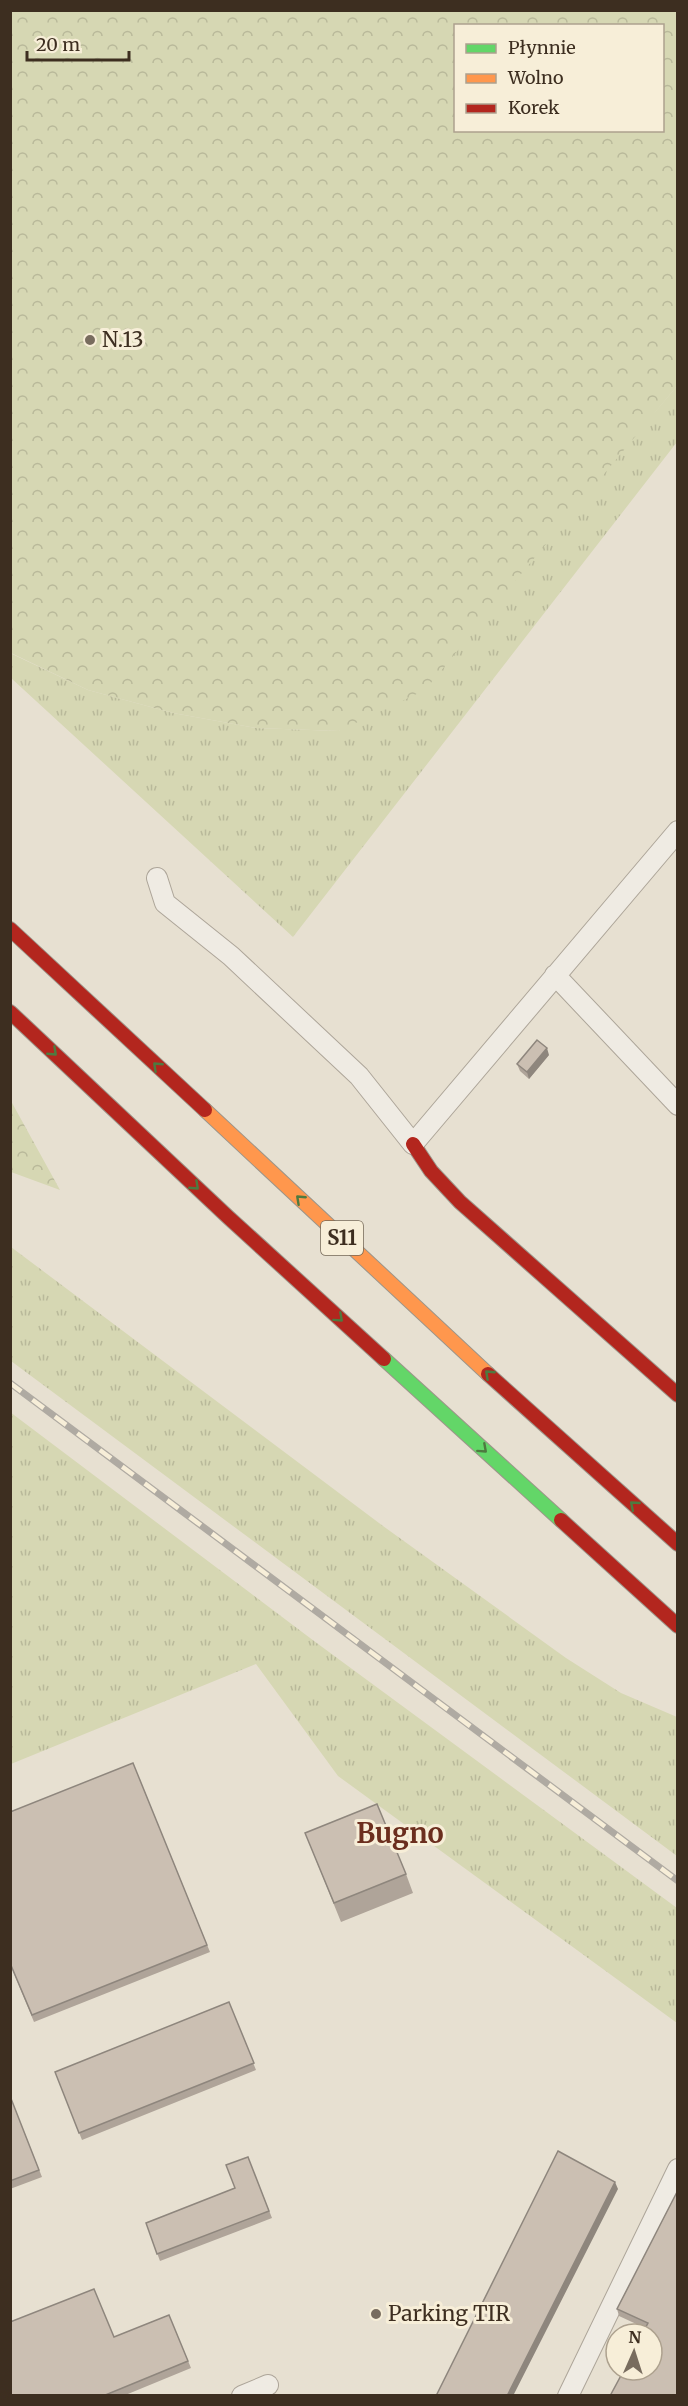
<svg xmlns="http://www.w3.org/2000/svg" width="688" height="2406" font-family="Merriweather,serif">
	<defs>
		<pattern id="grass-tufts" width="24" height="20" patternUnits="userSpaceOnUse" patternTransform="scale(1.5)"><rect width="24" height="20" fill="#d6d7b3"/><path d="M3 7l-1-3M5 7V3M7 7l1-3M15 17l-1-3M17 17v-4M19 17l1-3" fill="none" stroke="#b9b99a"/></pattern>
		<pattern id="forest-crowns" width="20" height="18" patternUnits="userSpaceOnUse" patternTransform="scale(1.5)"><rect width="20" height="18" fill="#d6d7b3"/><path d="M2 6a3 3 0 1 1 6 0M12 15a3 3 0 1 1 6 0" fill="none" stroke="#b9b99a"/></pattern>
	</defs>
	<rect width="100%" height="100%" fill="#e7e0d1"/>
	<!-- grass -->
	<path fill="url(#grass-tufts)" d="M677 386V442L293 937 11 678 10 653 88 690 173 713 256 728 339 731 655 412Z
		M11 1247 383 1526 566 1658 621 1693 677 1717V1856L11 1361Z
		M10 1412 314 1641 677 1908V2023L338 1776 256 1664 11 1764Z"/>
	<!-- forest -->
	<path fill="url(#forest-crowns)" fill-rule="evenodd" d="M10 11H677V386L425 690 339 731 256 728 173 713 88 690 11 653ZM456 26H662V130H456Z
		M10 1101H11L60 1190 11 1172Z"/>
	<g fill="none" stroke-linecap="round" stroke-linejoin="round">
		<defs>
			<path id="lane" d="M157 878 165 903 231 956 359 1076 413 1144 678 831
				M555 975 678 1105
				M242 2396 268 2385
				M568 2396 678 2169"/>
			<path id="fast" d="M384 1359 561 1520"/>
			<path id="slow" d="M205 1110 488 1374"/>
			<path id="jam" d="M10 929 205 1110
				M10 1012 228 1217 384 1359
				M413 1144 431 1171 460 1202 678 1395
				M488 1374 678 1544
				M561 1520 678 1626"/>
		</defs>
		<!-- lane casing -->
		<use href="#lane" stroke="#ada599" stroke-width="22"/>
		<!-- fast casing -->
		<use href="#fast" stroke="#9c958a" stroke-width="16"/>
		<!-- slow casing -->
		<use href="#slow" stroke="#9c958a" stroke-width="16"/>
		<!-- jam casing -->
		<use href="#jam" stroke="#9c958a" stroke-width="16"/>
		<!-- lane -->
		<use href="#lane" stroke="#efebe3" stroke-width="20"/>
		<!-- fast -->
		<use href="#fast" stroke="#63d668" stroke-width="14"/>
		<!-- slow -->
		<use href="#slow" stroke="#ff974d" stroke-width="14"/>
		<!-- jam -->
		<use href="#jam" stroke="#b3261e" stroke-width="14"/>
		<defs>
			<path id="rail" d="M10 1383 678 1881"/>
		</defs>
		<!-- rail casing -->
		<use href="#rail" stroke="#afaaa2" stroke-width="7"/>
		<!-- rail -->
		<use href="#rail" stroke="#f7eed8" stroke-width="4.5" stroke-dasharray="14" stroke-linecap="butt"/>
	</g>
	<!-- wall -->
	<path fill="#afa499" d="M549 1055 529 1079 520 1071 517 1064Z
		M133 1763 210 1952 34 2022 10 1964Z
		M305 1833 406 1874 413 1893 341 1922Z
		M229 2002 256 2070 82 2140 55 2072Z
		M10 2096 42 2177 10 2189Z
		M248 2157 272 2218 160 2261 146 2223 235 2188Z
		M678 2190V2396L645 2328 619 2316 617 2309Z
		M169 2315 191 2368 123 2396H10L114 2337Z"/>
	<!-- shaded-wall -->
	<path fill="#8e867d" d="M547 1048 549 1055 529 1079 527 1072Z
		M615 2182 618 2189 513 2396H507Z"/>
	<!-- building -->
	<path fill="#cbbfb2" stroke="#8e867d" stroke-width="1.5" d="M537 1040 547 1048 527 1072 517 1064Z
		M133 1763 207 1945 32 2015 10 1963V1812Z
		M377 1804 406 1874 334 1903 305 1833Z
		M229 2002 254 2063 79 2133 55 2072Z
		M10 2096 39 2170 10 2181Z
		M558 2151 615 2182 507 2396H436Z
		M248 2157 269 2211 157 2254 146 2223 235 2188 226 2165Z
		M678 2190V2396H610L624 2370H652V2334H642L648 2323 617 2309Z
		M94 2289 114 2337 169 2315 188 2361 103 2396H10V2322Z"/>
	<!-- one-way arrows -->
	<defs><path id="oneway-chevron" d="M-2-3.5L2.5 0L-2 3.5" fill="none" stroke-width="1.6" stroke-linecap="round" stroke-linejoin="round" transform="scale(1.5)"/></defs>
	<g stroke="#4e7a40">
		<use href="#oneway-chevron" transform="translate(53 1052) rotate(43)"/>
		<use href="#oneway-chevron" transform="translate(157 1066) rotate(-137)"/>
		<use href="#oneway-chevron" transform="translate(195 1186) rotate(43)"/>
		<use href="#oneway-chevron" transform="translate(300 1199) rotate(-137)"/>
		<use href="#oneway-chevron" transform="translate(339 1318) rotate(42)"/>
		<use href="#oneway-chevron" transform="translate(489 1374) rotate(-137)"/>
		<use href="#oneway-chevron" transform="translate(483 1449) rotate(42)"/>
		<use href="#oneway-chevron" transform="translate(634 1505) rotate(-139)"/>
	</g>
	<!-- markers -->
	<g fill="#786c5e" stroke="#f7eed8" stroke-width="2">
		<circle cx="90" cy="340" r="6"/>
		<circle cx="376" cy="2314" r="6"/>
	</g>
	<g text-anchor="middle" stroke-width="6" stroke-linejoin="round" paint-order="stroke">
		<!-- shield labels -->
		<rect fill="#f7eed8" stroke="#756857" stroke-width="1.5" x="321" y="1221" width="42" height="34" rx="4.5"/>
		<g font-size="20" font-weight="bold" fill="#3d2e20">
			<text x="342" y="1245">S11</text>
		</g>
		<!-- poi labels -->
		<g font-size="21" fill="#3d2e20" stroke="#f7eed8" text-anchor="start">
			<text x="102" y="347">N.13</text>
			<text x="388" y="2321">Parking TIR</text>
		</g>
		<!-- district labels -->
		<g font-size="27" font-weight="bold" fill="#6b2e1e" stroke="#f7eed8">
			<text x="400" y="1843">Bugno</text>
		</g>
	</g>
	<!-- border -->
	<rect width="688" height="2406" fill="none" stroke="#3d2e20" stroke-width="24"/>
	<!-- legend -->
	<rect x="454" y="24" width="210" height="108" fill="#f7eed8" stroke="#ada18e" stroke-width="1.5"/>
	<rect x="466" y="44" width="30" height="9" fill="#63d668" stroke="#ada18e" stroke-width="1.5"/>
	<text x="508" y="54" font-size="18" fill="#3d2e20">Płynnie</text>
	<rect x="466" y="74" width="30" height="9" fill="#ff974d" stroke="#ada18e" stroke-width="1.5"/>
	<text x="508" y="84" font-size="18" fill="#3d2e20">Wolno</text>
	<rect x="466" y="104" width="30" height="9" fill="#b3261e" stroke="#ada18e" stroke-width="1.5"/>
	<text x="508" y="114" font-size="18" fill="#3d2e20">Korek</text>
	<!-- north arrow -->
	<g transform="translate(634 2352) rotate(3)"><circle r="28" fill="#f7eed8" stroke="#ada18e" stroke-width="1.5"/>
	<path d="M0-4.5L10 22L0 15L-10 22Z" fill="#786c5e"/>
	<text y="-9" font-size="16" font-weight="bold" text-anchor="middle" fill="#3d2e20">N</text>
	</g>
	<!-- scale -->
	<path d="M27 51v9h102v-9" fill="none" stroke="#3d2e20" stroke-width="3"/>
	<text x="36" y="51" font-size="18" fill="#3d2e20" stroke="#f7eed8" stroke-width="4.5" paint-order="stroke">20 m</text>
</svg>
